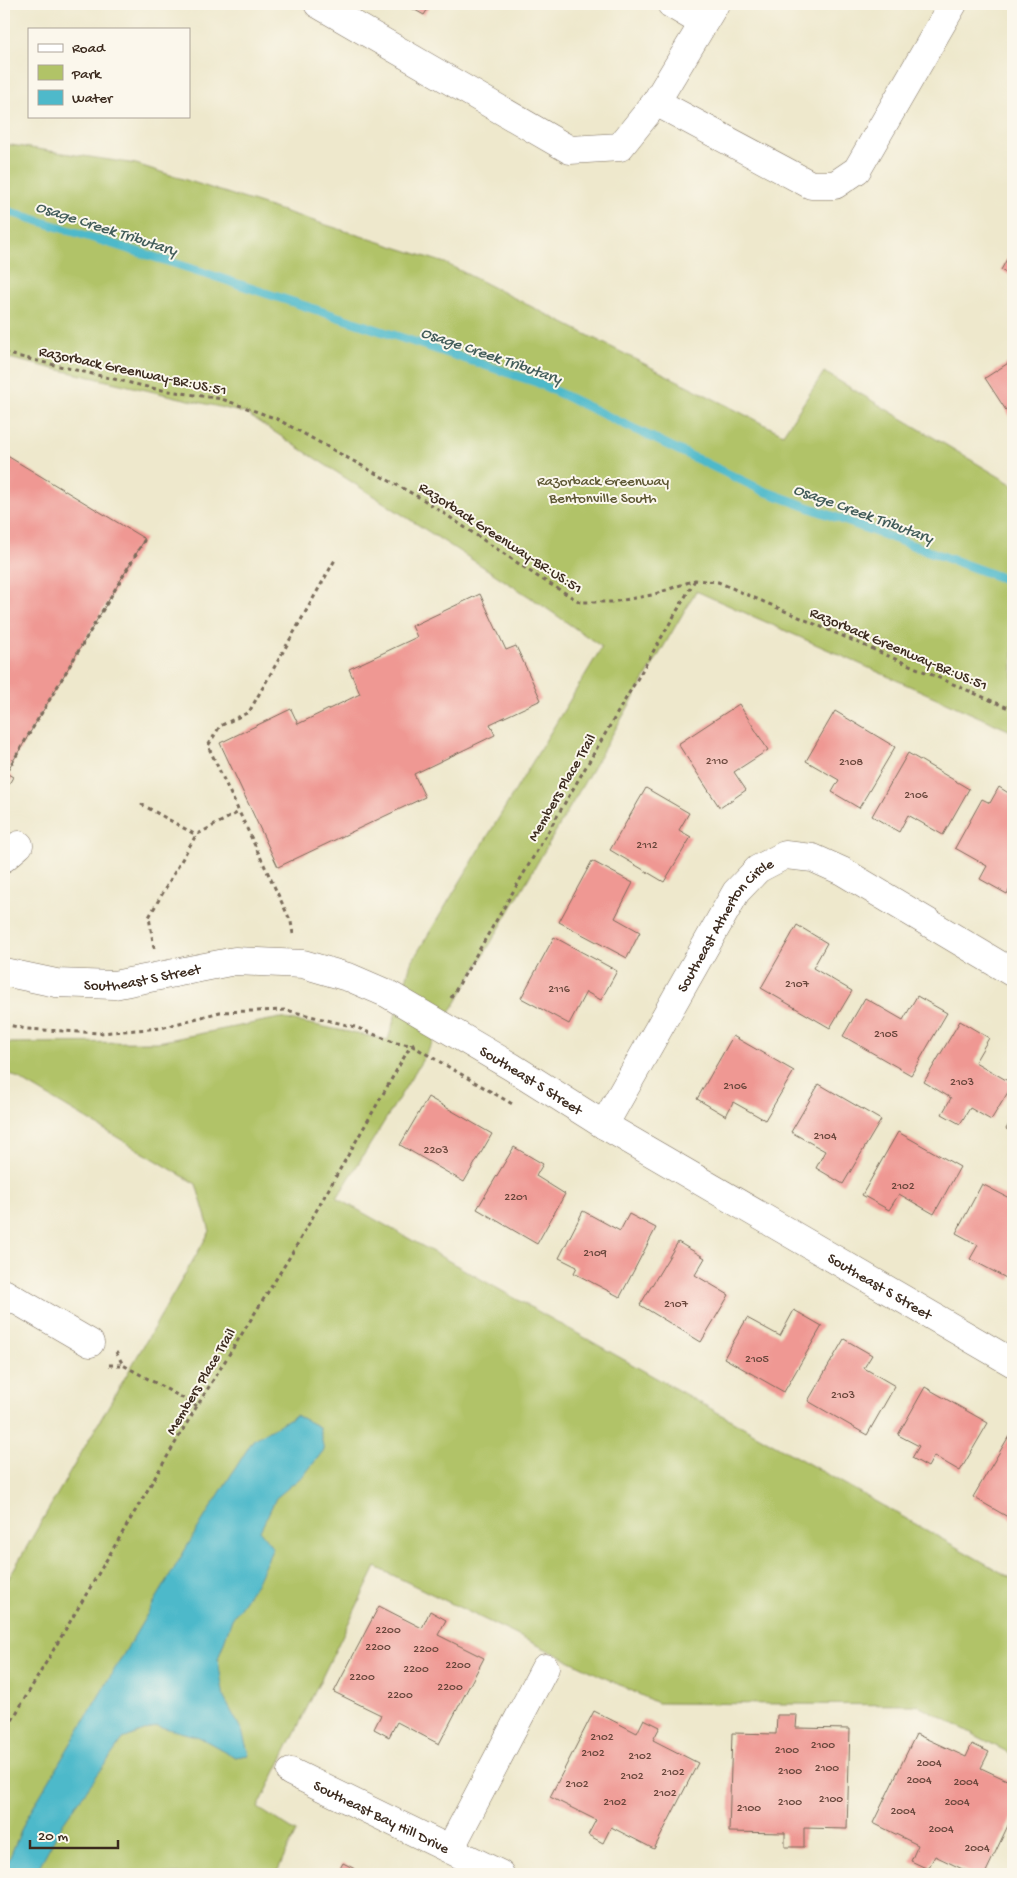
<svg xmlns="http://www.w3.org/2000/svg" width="1017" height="1878" font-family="'Gochi Hand',sans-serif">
	<rect width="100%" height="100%" fill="#fbf7ec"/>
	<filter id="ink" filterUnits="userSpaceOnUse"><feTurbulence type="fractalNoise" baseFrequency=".02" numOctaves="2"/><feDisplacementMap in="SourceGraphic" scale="10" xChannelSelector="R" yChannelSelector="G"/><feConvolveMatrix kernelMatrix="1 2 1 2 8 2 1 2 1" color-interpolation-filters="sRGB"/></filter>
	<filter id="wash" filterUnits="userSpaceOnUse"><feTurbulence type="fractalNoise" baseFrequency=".0096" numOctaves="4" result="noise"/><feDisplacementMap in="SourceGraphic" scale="20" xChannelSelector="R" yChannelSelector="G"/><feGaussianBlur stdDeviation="1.12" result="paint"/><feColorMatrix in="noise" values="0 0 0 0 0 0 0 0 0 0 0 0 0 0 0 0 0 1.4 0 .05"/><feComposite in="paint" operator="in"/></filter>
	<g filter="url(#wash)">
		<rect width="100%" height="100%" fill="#eee8cc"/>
		<!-- green -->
		<path fill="#b1c367" stroke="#767642" d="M4 144 136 164 445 263 783 434 824 372 1013 485V732L696 591 423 1059 337 1198 1013 1579V1755L918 1705 657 1703 376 1567 258 1808 296 1832 276 1874H4V1586L210 1231 196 1184 4 1070V1043L158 1042 280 1018 388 1040 411 963 602 647 536 601 245 413 4 357Z"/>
		<!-- water -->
		<path fill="#4eb9ca" stroke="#447274" d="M296 1415 319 1427 324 1450 305 1474 276 1498 260 1531 273 1548 256 1584 232 1619 218 1659 224 1698 242 1731 249 1755 235 1757 199 1737 157 1726 123 1739 63 1823 35 1874H6L4 1871 25 1821 201 1523 253 1440Z"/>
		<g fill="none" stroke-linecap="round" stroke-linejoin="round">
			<!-- stream -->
			<path stroke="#4eb9ca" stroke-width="9" d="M4 210 183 266 536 382 764 491 1013 582"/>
		</g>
		<g id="blocks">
			<!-- building -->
			<path fill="#ef9893" d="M404 4H431L424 15Z
				M1013 248V277L1001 270Z
				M1013 360V421L985 378Z
				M4 454 145 539 6 773 13 777 4 793Z
				M480 594 506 650 516 646 541 700 490 724 495 735 414 774 425 797 278 867 220 743 291 709 298 724 360 694 349 669 417 637 412 626Z
				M739 704 768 750 734 772 746 790 720 808 678 744Z
				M835 711 895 747 859 808 832 792 839 780 806 761Z
				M908 753 969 789 943 835 908 815 899 832 872 816Z
				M999 787 1013 796V883L1007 894 980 879 987 866 955 848 982 799 990 803Z
				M646 788 689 813 679 830 691 837 664 882 610 850Z
				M592 861 633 883 615 918 640 932 627 958 559 922Z
				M797 925 827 943 813 968 852 991 830 1028 761 988Z
				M554 937 617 971 601 1000 586 992 569 1024 521 998Z
				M917 996 947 1013 911 1075 843 1036 865 998 903 1020Z
				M960 1021 989 1038 975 1062 1013 1084 991 1120 970 1108 960 1124 942 1114 951 1098 924 1082Z
				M733 1036 794 1071 765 1120 733 1102 726 1116 697 1099Z
				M819 1084 881 1120 843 1184 816 1168 825 1151 791 1132Z
				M428 1097 492 1134 464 1182 400 1145Z
				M1013 1117V1133L1006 1129Z
				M898 1132 960 1167 934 1214 899 1194 889 1210 862 1195Z
				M514 1147 543 1164 536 1176 565 1194 537 1244 477 1209Z
				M982 1184 1013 1200V1273L1010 1280 970 1259 978 1245 956 1233Z
				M583 1211 620 1231 629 1214 656 1228 620 1297 574 1273 577 1267 559 1258Z
				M678 1242 705 1258 695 1275 729 1295 701 1342 640 1305Z
				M794 1310 822 1326 784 1392 724 1358 747 1318 780 1336Z
				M844 1339 872 1355 864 1368 895 1386 867 1435 808 1401Z
				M925 1387 988 1423 960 1471 934 1456 928 1467 912 1458 919 1446 898 1435Z
				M1009 1436 1013 1439V1520L973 1497Z
				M379 1606 422 1628 430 1611 446 1620 438 1635 484 1658 439 1744 397 1722 389 1737 374 1729 381 1715 334 1692Z
				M594 1711 637 1733 644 1719 660 1727 653 1740 698 1763 654 1849 611 1827 603 1843 588 1835 596 1820 550 1797Z
				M777 1715H797L796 1728 850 1729 847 1829 804 1828V1847H785V1833L729 1832 732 1733 776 1734Z
				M916 1734 966 1757 972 1744 989 1752 981 1768 1013 1783V1815L985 1874H973L935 1856 928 1869 911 1861 918 1845 873 1823Z
				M343 1863 365 1874H337Z"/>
		</g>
	</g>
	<g filter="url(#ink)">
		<use href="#blocks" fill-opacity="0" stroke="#7a6c5b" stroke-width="1"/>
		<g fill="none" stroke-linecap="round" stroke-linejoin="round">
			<defs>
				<g id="minor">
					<path d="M318 4 570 150 620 147 656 102 715 4"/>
					<path d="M671 4 703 23"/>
					<path d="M656 102 811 185H835L857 170 953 4"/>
					<path d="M4 858 19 845"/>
					<path id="s1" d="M4 972 56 983 114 985 235 961 303 964 351 978 388 994 512 1067 604 1125 1013 1363"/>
					<path id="s2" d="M604 1125 736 892 758 869 785 855 813 858 842 871 1013 973"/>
					<path d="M4 1293 90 1343"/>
					<path id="s3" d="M291 1772 500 1874"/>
					<path d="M450 1849 545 1668"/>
				</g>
			</defs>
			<!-- minor casing -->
			<use href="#minor" stroke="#7a6c5b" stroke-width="29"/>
			<!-- path -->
			<path stroke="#7a6c5b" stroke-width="3" stroke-dasharray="4 4" stroke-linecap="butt" d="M4 353 156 389 222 399 277 419 424 500 540 578 580 602H612L652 595 695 580 718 582 1013 710
				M4 793 7 787 6 773 145 539
				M141 804 196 835
				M293 934 291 922 208 746 220 726 249 712 336 558
				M154 948 149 917 196 835 239 812
				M451 998 695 580
				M4 1024 26 1029 100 1033 161 1028 220 1012 286 1010 355 1027 396 1043 411 1045 514 1105
				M116 1352 123 1365 197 1406
				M109 1365H123
				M4 1734 197 1406 291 1255 411 1045 415 1043"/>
			<!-- minor -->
			<use href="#minor" stroke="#fff" stroke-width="28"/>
		</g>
	</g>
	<g text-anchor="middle" stroke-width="4" stroke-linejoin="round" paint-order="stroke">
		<!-- number labels -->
		<g font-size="12" fill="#68463b">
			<text x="717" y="764">2110</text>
			<text x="851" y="765">2108</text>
			<text x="916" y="798">2106</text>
			<text x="647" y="848">2112</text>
			<text x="797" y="987">2107</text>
			<text x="559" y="992">2116</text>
			<text x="886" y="1037">2105</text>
			<text x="962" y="1085">2103</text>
			<text x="735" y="1089">2106</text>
			<text x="825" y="1139">2104</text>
			<text x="436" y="1153">2203</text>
			<text x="903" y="1189">2102</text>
			<text x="516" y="1200">2201</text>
			<text x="595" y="1256">2109</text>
			<text x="676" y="1307">2107</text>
			<text x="757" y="1362">2105</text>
			<text x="843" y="1398">2103</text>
			<text x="388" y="1633">2200</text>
			<text x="378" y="1650">2200</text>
			<text x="426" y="1652">2200</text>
			<text x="458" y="1668">2200</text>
			<text x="416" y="1672">2200</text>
			<text x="362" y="1680">2200</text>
			<text x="450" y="1690">2200</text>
			<text x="400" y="1698">2200</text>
			<text x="602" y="1740">2102</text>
			<text x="823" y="1748">2100</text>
			<text x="787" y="1753">2100</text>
			<text x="593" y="1756">2102</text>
			<text x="640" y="1759">2102</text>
			<text x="929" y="1766">2004</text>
			<text x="827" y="1771">2100</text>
			<text x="790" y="1774">2100</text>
			<text x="673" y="1775">2102</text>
			<text x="632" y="1779">2102</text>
			<text x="919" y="1783">2004</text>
			<text x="966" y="1785">2004</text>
			<text x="577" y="1787">2102</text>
			<text x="665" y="1796">2102</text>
			<text x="831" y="1802">2100</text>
			<text x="615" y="1805">2102</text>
			<text x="790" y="1805">2100</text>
			<text x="957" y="1805">2004</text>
			<text x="749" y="1811">2100</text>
			<text x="903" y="1814">2004</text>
			<text x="941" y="1832">2004</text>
			<text x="977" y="1851">2004</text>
		</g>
		<!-- street labels -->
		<g font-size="15" fill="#3b2a1e" stroke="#fbf7ec">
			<text transform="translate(133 370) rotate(12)" y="5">Razorback Greenway-BR:US:51</text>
			<text transform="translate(501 537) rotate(33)" y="5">Razorback Greenway-BR:US:51</text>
			<text transform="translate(899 648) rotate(23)" y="5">Razorback Greenway-BR:US:51</text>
			<text transform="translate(561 787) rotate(-60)" y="5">Members Place Trail</text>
			<text dy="5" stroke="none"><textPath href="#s2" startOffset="235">Southeast Atherton Circle</textPath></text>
			<text dy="5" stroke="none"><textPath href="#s1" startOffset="140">Southeast S Street</textPath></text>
			<text dy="5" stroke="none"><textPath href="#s1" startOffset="560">Southeast S Street</textPath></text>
			<text dy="5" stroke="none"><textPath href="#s1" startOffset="965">Southeast S Street</textPath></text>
			<text transform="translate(200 1381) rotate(-59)" y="5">Members Place Trail</text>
			<text dy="5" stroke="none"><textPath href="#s3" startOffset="101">Southeast Bay Hill Drive</textPath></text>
		</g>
		<!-- park labels -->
		<g font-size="15" fill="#5e5834" stroke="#fbf7ec">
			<text x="603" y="485">Razorback Greenway<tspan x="603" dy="17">Bentonville South</tspan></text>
		</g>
		<!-- water labels -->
		<g font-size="16" font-style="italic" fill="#425c5a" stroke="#fbf7ec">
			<text transform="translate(107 227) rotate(18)" y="6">Osage Creek Tributary</text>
			<text transform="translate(492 354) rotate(19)" y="6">Osage Creek Tributary</text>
			<text transform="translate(864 512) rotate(20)" y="6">Osage Creek Tributary</text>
		</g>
	</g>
	<!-- margin -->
	<rect width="1017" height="1878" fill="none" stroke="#fbf7ec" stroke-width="20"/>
	<!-- legend -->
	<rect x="28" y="28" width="162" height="90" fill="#fbf7ec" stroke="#aea59a"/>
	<rect x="38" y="44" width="25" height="8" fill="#ffffff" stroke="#aea59a"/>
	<text x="72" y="52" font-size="15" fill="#3b2a1e">Road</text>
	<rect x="38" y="65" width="25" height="15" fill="#b1c367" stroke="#aea59a"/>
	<text x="72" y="78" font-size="15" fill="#3b2a1e">Park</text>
	<rect x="38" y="90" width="25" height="15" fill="#4eb9ca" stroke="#aea59a"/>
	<text x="72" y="102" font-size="15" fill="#3b2a1e">Water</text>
	<!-- scale -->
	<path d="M30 1840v8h88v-8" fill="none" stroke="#3b2a1e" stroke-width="2.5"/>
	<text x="38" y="1840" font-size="15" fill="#3b2a1e" stroke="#fbf7ec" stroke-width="4" paint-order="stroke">20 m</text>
</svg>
